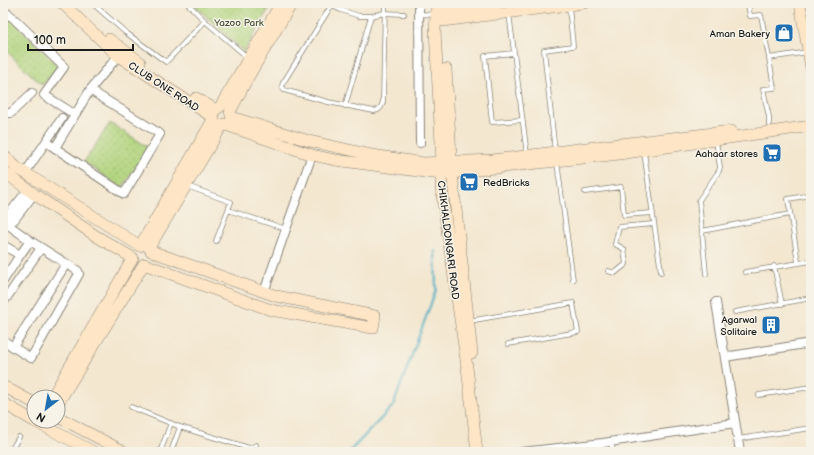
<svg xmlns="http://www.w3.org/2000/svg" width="814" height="455" font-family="'Balsamiq Sans',sans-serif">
	<defs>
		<pattern id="park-dots" width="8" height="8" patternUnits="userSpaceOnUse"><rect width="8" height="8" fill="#b1d47d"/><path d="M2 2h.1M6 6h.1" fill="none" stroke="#98b56b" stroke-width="1.8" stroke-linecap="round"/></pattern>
	</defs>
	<rect width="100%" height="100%" fill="#f7f3e8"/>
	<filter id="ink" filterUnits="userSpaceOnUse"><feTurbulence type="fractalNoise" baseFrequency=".025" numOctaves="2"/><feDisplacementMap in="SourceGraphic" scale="8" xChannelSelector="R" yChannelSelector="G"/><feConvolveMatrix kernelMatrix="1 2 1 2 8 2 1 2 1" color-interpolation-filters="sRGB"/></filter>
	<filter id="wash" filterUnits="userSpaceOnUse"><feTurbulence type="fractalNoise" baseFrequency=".012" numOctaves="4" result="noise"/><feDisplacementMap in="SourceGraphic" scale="16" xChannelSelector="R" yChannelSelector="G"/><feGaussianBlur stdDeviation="0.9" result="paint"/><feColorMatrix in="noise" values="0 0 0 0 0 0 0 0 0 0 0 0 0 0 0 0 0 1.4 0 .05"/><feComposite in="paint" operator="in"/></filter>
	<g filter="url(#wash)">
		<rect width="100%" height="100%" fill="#f3e7d0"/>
		<!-- park -->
		<path fill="url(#park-dots)" stroke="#66784c" d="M192 3H272L244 52Z
			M10 18 59 67 42 85 3 48V23Z
			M110 123 148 147 122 188 84 162Z"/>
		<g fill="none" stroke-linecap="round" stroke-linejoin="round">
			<!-- stream -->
			<path stroke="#44adc3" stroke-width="2" d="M349 452 393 406 436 290 435 251"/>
		</g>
	</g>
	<g filter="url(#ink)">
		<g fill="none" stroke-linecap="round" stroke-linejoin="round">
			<defs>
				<path id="lane" d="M92 3 125 32 166 62 205 21 187 3
					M325 3 341 10 359 16H371L384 13 404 14
					M333 3 283 83 282 86 284 90 328 102 374 111 378 110 381 107 383 102 385 3
					M748 3 750 16 761 15 769 58 808 52
					M509 13 527 155
					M419 14 436 15
					M205 21 247 57
					M514 53 485 56 492 122 522 120
					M769 58 774 88 763 89 769 117V125
					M345 106 371 16
					M555 152 544 50 573 46 569 7
					M644 152 661 272
					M557 162 573 280
					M187 186 231 202 228 210 286 229
					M585 192 621 187 624 215 653 213
					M702 231 790 214
					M216 241 228 210
					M798 262 788 199 811 195
					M774 266 782 304
					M608 271 615 273 626 264 624 249 615 244 619 227 654 224
					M745 272 811 261
					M706 274 699 200 719 171 720 167 716 141
					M735 312 806 299
					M469 321 573 303 578 332 508 344
					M759 395 811 387
					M131 407 180 427 249 448 253 447 256 445
					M738 439 811 428
					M611 442 613 452
					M3 451 4 452
					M10 452 19 437
					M160 452 171 423
					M171 452 180 427"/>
				<path id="street" d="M419 3 420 143
					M3 19 9 14 64 67 44 95 74 114
					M3 111 7 113H11L32 93
					M46 142 124 194 160 134 90 90
					M55 148 90 90 118 56
					M25 173 62 118
					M28 190 8 215 6 224 14 220 34 194
					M3 221 32 242 78 271 79 274 31 358 13 347
					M3 245 20 255 30 241
					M3 281 20 255
					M264 292 312 155
					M716 302 740 452
					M3 303 41 248
					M3 340 13 347 66 264
					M725 357 811 343
					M522 452 603 443 735 423"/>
				<path id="secondary" d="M437 3 435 30 442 162 441 188 467 367 477 452
					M800 3 811 68
					M442 10 498 3
					M442 21 584 3
					M109 39 140 62
					M446 69 452 173 472 353
					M196 98 216 110
					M220 107 281 3
					M230 112 246 81 292 3
					M231 117 309 141 372 155 423 163 493 160 578 149 731 131
					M3 155 16 167 140 246 214 118 118 56 62 3
					M3 171 34 194 96 236 133 258 52 397
					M149 248 223 124 312 155 335 160 441 174 619 154 811 126
					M3 386 34 403
					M3 403 34 421
					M58 403 144 264 271 310 373 328 375 316 276 296 151 251
					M58 417 125 452
					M34 421 94 452"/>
			</defs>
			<!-- lane casing -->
			<use href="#lane" stroke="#888276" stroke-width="5.5"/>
			<!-- street casing -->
			<use href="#street" stroke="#888276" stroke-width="10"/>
			<!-- secondary casing -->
			<use href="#secondary" stroke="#888276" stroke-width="12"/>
			<!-- lane -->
			<use href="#lane" stroke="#fff" stroke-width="4"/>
			<!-- street -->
			<use href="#street" stroke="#fff" stroke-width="8"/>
			<!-- secondary -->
			<use href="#secondary" stroke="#fde5c5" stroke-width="11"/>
		</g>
	</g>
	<!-- icons -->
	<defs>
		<symbol id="shop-square" viewBox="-11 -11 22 22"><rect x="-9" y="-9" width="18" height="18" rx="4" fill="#1f6fb2" stroke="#f7f3e8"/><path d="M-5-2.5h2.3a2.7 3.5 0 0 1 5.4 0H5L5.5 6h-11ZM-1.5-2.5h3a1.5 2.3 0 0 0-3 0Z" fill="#fff"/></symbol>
		<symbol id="supermarket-square" viewBox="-11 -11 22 22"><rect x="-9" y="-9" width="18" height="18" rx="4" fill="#1f6fb2" stroke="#f7f3e8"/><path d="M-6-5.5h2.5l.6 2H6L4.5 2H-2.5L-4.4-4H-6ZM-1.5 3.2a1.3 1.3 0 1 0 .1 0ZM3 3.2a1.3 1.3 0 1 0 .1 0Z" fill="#fff"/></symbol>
		<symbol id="building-square" viewBox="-11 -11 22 22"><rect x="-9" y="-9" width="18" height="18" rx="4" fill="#1f6fb2" stroke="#f7f3e8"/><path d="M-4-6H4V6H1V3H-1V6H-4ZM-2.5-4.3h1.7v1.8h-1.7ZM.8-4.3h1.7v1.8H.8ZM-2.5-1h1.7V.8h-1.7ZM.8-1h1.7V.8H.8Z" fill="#fff"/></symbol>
	</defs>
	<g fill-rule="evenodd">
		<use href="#shop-square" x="773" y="22" width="22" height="22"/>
		<use href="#supermarket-square" x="761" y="142" width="22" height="22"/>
		<use href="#supermarket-square" x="458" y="171" width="22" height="22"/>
		<use href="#building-square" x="760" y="314" width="22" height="22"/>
	</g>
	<g text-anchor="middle" stroke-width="3" stroke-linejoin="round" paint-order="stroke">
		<!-- park labels -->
		<g font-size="10" fill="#495339" stroke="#f7f3e8">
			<text x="239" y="26">Yazoo Park</text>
		</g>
		<!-- poi labels -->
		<g font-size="10" fill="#1c1c1c" stroke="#f7f3e8" text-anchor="end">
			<text x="770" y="37">Aman Bakery</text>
			<text x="758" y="157">Aahaar stores</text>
			<text x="483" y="186" text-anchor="start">RedBricks</text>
			<text x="757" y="323">Agarwal<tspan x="757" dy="12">Solitaire</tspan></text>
		</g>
		<!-- street labels -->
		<g font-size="10" fill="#1c1c1c" stroke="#f7f3e8">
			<text transform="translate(164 86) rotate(33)" y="4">CLUB ONE ROAD</text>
			<text transform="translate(449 240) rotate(83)" y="4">CHIKHALDONGARI ROAD</text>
		</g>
	</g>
	<!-- margin -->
	<rect width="814" height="455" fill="none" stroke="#f7f3e8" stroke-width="16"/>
	<!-- north arrow -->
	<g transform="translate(46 409) rotate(211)"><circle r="19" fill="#f7f3e8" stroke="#9f9d96"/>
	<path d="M0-3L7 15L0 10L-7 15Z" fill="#1f6fb2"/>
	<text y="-6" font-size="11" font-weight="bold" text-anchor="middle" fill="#1c1c1c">N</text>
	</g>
	<!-- scale -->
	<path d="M28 44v6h105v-6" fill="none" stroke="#1c1c1c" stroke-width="2"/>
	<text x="34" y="44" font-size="12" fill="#1c1c1c" stroke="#f7f3e8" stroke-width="3" paint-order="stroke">100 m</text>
</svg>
